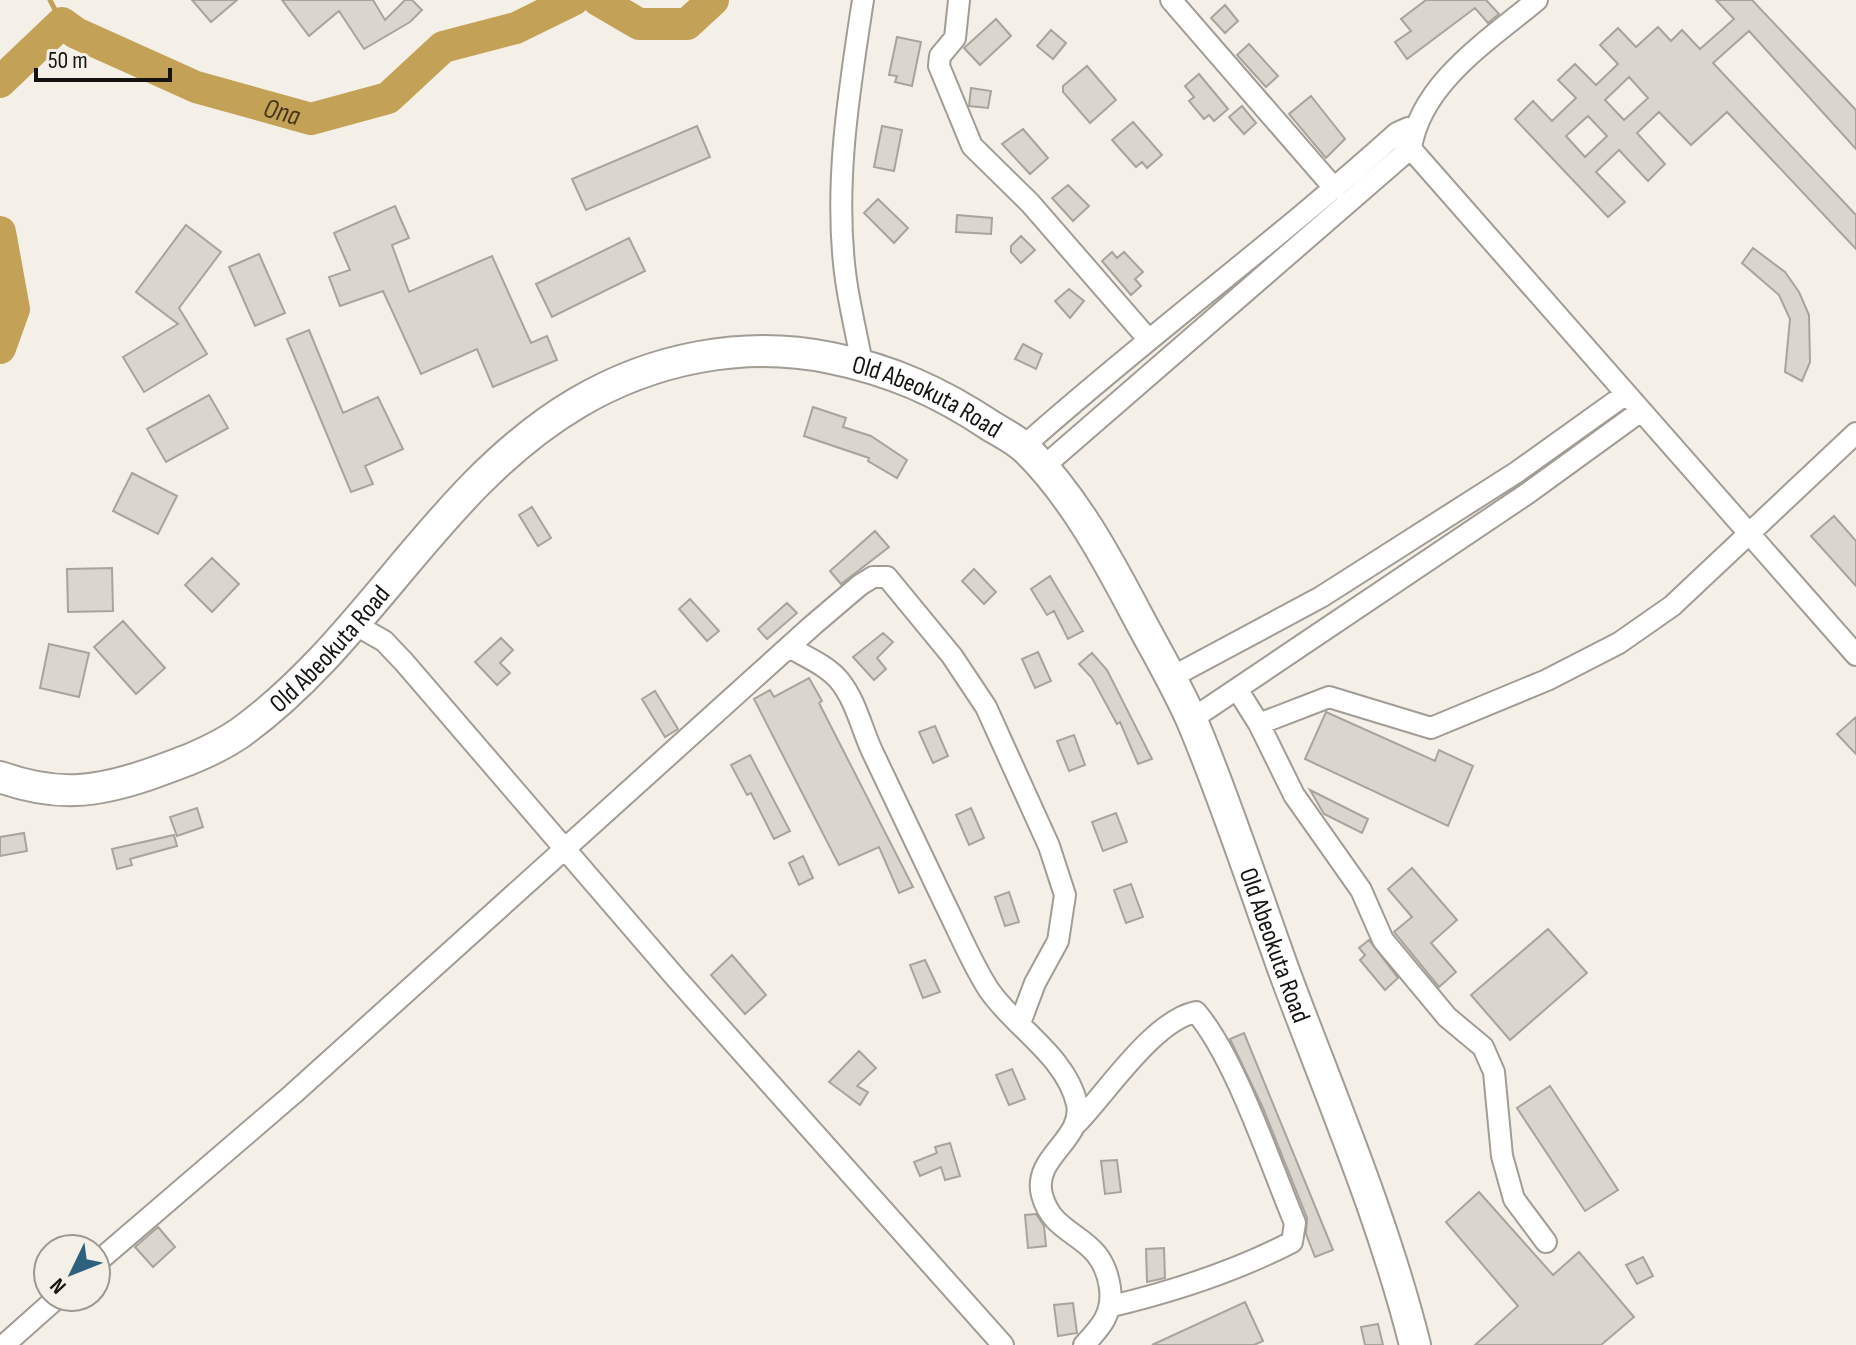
<svg xmlns="http://www.w3.org/2000/svg" width="1856" height="1345" font-family="'Sofia Sans Condensed',sans-serif">
	<rect width="100%" height="100%" fill="#f5f0e7"/>
	<g fill="none" stroke-linecap="round" stroke-linejoin="round">
		<!-- stream -->
		<path stroke="#c3a156" stroke-width="5" d="M50 0 62 23"/>
		<!-- river -->
		<g stroke="#c3a156" stroke-width="32">
			<path d="M598 0 639 24H687L713 0"/>
			<path id="s1" d="M0 82 62 23 76 33 196 87 311 119 388 98 443 47 516 28 573 0"/>
			<path d="M0 232 14 309 0 348"/>
		</g>
	</g>
	<!-- building -->
	<path fill="#dad6cd" stroke="#a8a49b" stroke-width="2" fill-rule="evenodd" d="M192 0H237L211 22Z
		M282 0H373L385 20 405 0H412L422 10 410 22 364 49 339 11 309 36Z
		M1426 0H1486L1499 14 1488 23 1475 8 1407 59 1395 42 1411 31 1401 19Z
		M1716 0H1752L1856 110V149L1749 31 1713 63 1856 215V249L1727 112 1691 145 1659 112 1637 133 1665 164 1648 181 1619 150 1596 172 1625 202 1608 217 1515 119 1533 101 1552 121 1576 98 1558 80 1575 64 1596 85 1618 64 1600 45 1618 28 1636 47 1658 27 1671 41 1682 30 1700 49 1734 19ZM1629 77 1648 98 1624 120 1605 100ZM1588 116 1607 136 1585 157 1566 136Z
		M1225 5 1238 21 1225 33 1211 18Z
		M996 19 1011 36 980 65 964 48Z
		M1051 30 1066 43 1053 59 1037 46Z
		M897 37 921 42 912 86 895 82 897 76 889 75Z
		M1249 44 1278 76 1266 87 1237 55Z
		M1087 66 1116 100 1090 123 1063 92V86Z
		M1199 74 1228 109 1214 121 1209 115 1204 119 1189 101 1194 97 1185 86Z
		M971 88 991 91 988 108 969 106Z
		M1311 96 1345 139 1326 158 1289 114Z
		M1242 106 1256 123 1244 134 1229 117Z
		M1133 122 1162 155 1147 168 1142 162 1136 167 1112 140Z
		M697 126 710 157 586 210 572 179Z
		M882 126 902 130 894 171 874 167Z
		M1023 129 1048 158 1030 174 1002 144Z
		M1068 185 1089 206 1073 221 1052 198Z
		M878 199 908 228 894 243 864 213Z
		M395 206 409 238 392 245 409 292 492 256 531 343 547 336 557 360 493 387 477 349 421 374 383 291 340 306 329 277 350 270 334 233Z
		M957 215 992 218 991 234 956 232Z
		M186 225 221 252 179 308 207 354 144 392 123 357 178 324 136 292Z
		M1021 236 1035 250 1021 263 1011 252V246Z
		M629 238 645 271 552 317 536 284Z
		M1753 248 1785 272 1799 292 1809 315 1810 362 1802 381 1785 372 1790 319 1779 295 1742 263Z
		M1112 252 1117 258 1124 252 1143 272 1135 279 1141 286 1131 295 1102 261Z
		M259 254 285 313 255 326 229 267Z
		M1069 289 1084 301 1070 318 1055 301Z
		M309 330 343 413 378 397 403 449 365 466 373 484 351 492 287 339Z
		M1023 344 1042 354 1036 369 1015 359Z
		M209 395 228 428 166 462 147 429Z
		M813 407 846 418 843 427 871 436 907 460 897 478 868 461 869 458 804 436Z
		M132 473 177 496 158 534 113 511Z
		M532 507 551 538 538 546 519 515Z
		M1834 516 1856 541V586L1811 536Z
		M875 531 889 547 841 584 830 571Z
		M212 558 239 584 212 612 185 585Z
		M112 568 113 611 68 612 67 569Z
		M974 569 996 592 984 604 962 581Z
		M1050 576 1083 631 1068 639 1054 611 1047 615 1031 589Z
		M690 599 719 631 707 641 679 609Z
		M787 603 797 613 767 639 758 629Z
		M123 621 165 668 136 694 94 647Z
		M883 633 893 642 877 658 886 669 874 680 853 657Z
		M501 638 513 650 500 663 510 673 497 685 475 662Z
		M49 644 89 653 79 697 40 688Z
		M1038 652 1051 681 1035 688 1022 659Z
		M1092 653 1107 670 1152 759 1138 764 1120 722 1117 724 1092 678 1079 664Z
		M809 678 822 701 819 703 913 887 899 893 879 847 839 865 754 699 770 690 774 697Z
		M655 691 678 729 665 737 642 699Z
		M1326 712 1435 761 1439 750 1473 766 1448 826 1305 759Z
		M1856 717V754L1837 734Z
		M935 726 948 756 933 763 919 732Z
		M1074 735 1085 765 1069 771 1057 741Z
		M750 755 790 831 774 839 751 793 747 795 731 765Z
		M1310 790 1368 819 1362 833 1324 814Z
		M197 808 203 827 177 836 170 817Z
		M971 808 984 838 969 845 956 815Z
		M1116 813 1127 842 1103 851 1092 822Z
		M24 833 27 851 0 856V837Z
		M174 835 177 846 130 859 132 865 117 869 112 849Z
		M803 856 813 878 799 885 789 863Z
		M1412 868 1457 920 1431 943 1456 972 1439 987 1394 932 1412 917 1388 889Z
		M1131 884 1143 917 1126 923 1114 890Z
		M1009 892 1019 922 1005 926 995 897Z
		M1548 929 1587 973 1510 1040 1471 995Z
		M1369 940 1398 978 1385 990 1360 960 1365 955 1359 948Z
		M732 955 766 995 745 1014 711 975Z
		M925 960 940 992 923 998 910 965Z
		M1244 1033 1333 1250 1315 1257 1306 1234 1307 1218 1263 1108 1230 1039Z
		M859 1051 876 1068 857 1086 868 1092 860 1105 829 1082Z
		M1012 1069 1025 1099 1009 1105 996 1075Z
		M1550 1086 1618 1190 1585 1211 1517 1108Z
		M950 1143 960 1176 945 1180 941 1167 920 1176 914 1162 937 1153 935 1147Z
		M1117 1160 1121 1192 1105 1194 1101 1161Z
		M1479 1192 1553 1275 1579 1252 1634 1317 1601 1345H1475L1518 1306 1446 1222Z
		M1036 1214 1044 1226 1046 1246 1028 1248 1025 1215Z
		M158 1227 175 1247 153 1267 135 1247Z
		M1164 1248 1165 1278 1147 1282 1146 1249Z
		M1643 1257 1653 1276 1637 1284 1626 1265Z
		M1245 1302 1263 1341 1254 1345H1152Z
		M1073 1303 1077 1333 1058 1336 1054 1305Z
		M1378 1324 1383 1345H1365L1361 1327Z"/>
	<g fill="none" stroke-linecap="round" stroke-linejoin="round">
		<defs>
			<path id="minor" d="M959 0 955 38 940 56 939 66 972 146 1030 203 1149 340
				M1171 0 1335 189
				M1397 133 1856 655
				M862 364C857 336 850 308 846 280 833 188 849 91 863 0
				M1024 446C1145 338 1276 242 1397 133L1408 128
				M1042 468 1411 148C1421 83 1489 40 1537 0
				M354 624 384 641 404 662 676 978 1003 1345
				M789 647C806 657 826 665 839 680 856 701 861 727 872 751 896 802 921 853 945 904 959 932 972 964 989 990 1015 1028 1066 1056 1077 1104 1084 1140 1032 1157 1042 1195 1054 1241 1102 1231 1110 1288 1113 1314 1101 1327 1084 1345
				M1170 678 1321 597 1517 472 1626 394
				M1237 689 1259 724 1294 795 1361 890 1383 940 1447 1017 1483 1047 1494 1072 1502 1156 1514 1199 1546 1242
				M1192 719 1528 493 1641 411
				M1259 724 1329 697 1431 728 1547 680 1619 643 1672 606 1856 433
				M1077 1123C1107 1092 1154 1020 1196 1012 1236 1059 1270 1164 1295 1223L1292 1242C1234 1272 1175 1291 1112 1306
				M96 1263 293 1094 813 625 860 585 873 577H887L952 656 986 707 1049 846 1065 895 1058 941 1035 983 1020 1023
				M4 1345 58 1297"/>
			<g id="highway">
				<path id="s2" d="M0 777C56 797 95 793 150 774 181 763 212 752 240 733 369 640 438 485 577 403 653 358 744 340 831 358 891 370 940 392 991 426 1004 434 1017 440 1028 451 1074 497 1107 558 1137 615 1156 651 1177 686 1193 723 1227 804 1254 888 1284 971 1330 1095 1383 1217 1415 1345"/>
			</g>
		</defs>
		<!-- minor casing -->
		<use href="#minor" stroke="#a19c94" stroke-width="24"/>
		<!-- highway casing -->
		<use href="#highway" stroke="#a19c94" stroke-width="34"/>
		<!-- minor -->
		<use href="#minor" stroke="#fff" stroke-width="20"/>
		<!-- highway -->
		<use href="#highway" stroke="#fff" stroke-width="30"/>
	</g>
	<g text-anchor="middle" stroke-width="6" stroke-linejoin="round" paint-order="stroke">
		<!-- street labels -->
		<g font-size="26" fill="#151410" stroke="#f5f0e7">
			<text dy="9" stroke="none"><textPath href="#s2" startOffset="1094">Old Abeokuta Road</textPath></text>
			<text dy="9" stroke="none"><textPath href="#s2" startOffset="376">Old Abeokuta Road</textPath></text>
			<text dy="9" stroke="none"><textPath href="#s2" startOffset="1766">Old Abeokuta Road</textPath></text>
		</g>
		<!-- water labels -->
		<g font-size="28" font-style="italic" fill="#463716" stroke="#f5f0e7">
			<text dy="10" stroke="none"><textPath href="#s1" startOffset="324">Ona</textPath></text>
		</g>
	</g>
	<!-- north arrow -->
	<g transform="translate(72 1273) rotate(227)"><circle r="38" fill="#f5f0e7" stroke="#9b9891" stroke-width="2"/>
	<path d="M0-6L14 30L0 20L-14 30Z" fill="#2e617e"/>
	<text y="-12" font-size="22" font-weight="bold" text-anchor="middle" fill="#151410">N</text>
	</g>
	<!-- scale -->
	<path d="M36 68v12h134v-12" fill="none" stroke="#151410" stroke-width="4"/>
	<text x="48" y="68" font-size="24" fill="#151410" stroke="#f5f0e7" stroke-width="6" paint-order="stroke">50 m</text>
</svg>
